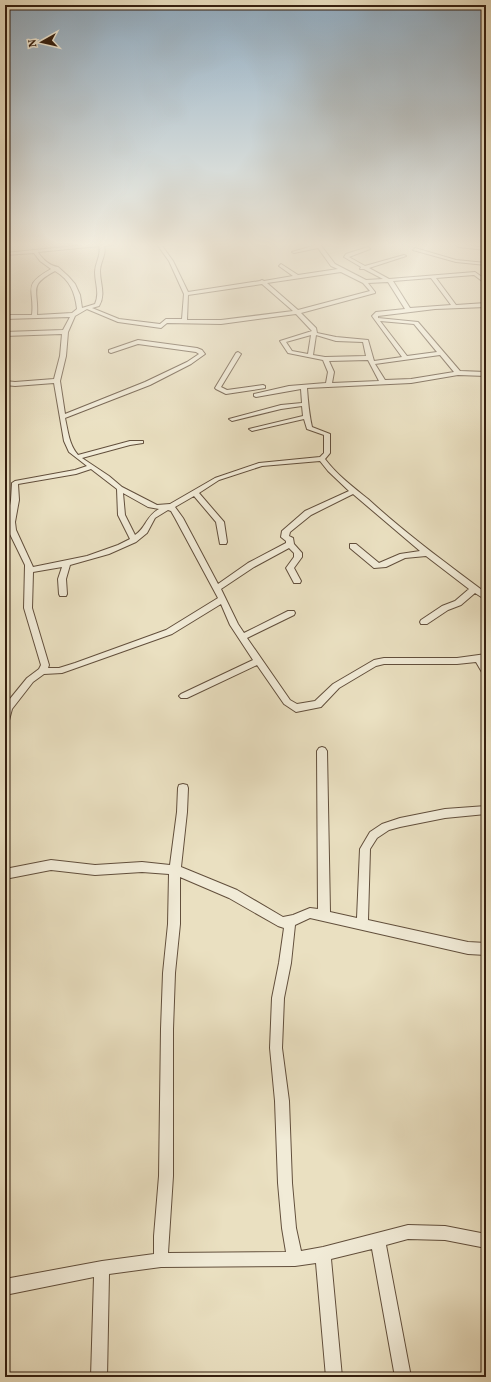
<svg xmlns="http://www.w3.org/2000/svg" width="491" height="1382" font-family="Vollkorn,serif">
	<rect width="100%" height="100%" fill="#eae0c1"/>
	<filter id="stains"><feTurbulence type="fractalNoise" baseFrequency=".005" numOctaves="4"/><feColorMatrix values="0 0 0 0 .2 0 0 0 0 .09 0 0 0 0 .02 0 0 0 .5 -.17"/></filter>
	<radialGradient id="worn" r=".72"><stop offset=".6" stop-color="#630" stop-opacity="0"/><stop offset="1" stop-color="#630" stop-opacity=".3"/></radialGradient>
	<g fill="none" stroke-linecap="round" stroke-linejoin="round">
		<defs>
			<path id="minor" d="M104 243H122L104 246C107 254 100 262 100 271 100 284 106 294 99 306L92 308 119 319 160 324 166 319H182L184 294 169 261 156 243H160L173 261 188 292 260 281 262 280 264 281 293 276 279 266 281 264 298 275 338 269 331 266 318 248 294 253 292 252 316 245 315 243H319L335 264 366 280 383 279 364 269H360L361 267 344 257 346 254 368 247 370 249 349 257 365 266 404 255 406 256 369 268 389 279 475 272 486 280V284L474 275 436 278 456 305 486 303V307L435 309 378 316V318L418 322 460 371 486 372V376L458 375 411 383 307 388C308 402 309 413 312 427L330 434V453L325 459C337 475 353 487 368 499 405 533 446 563 486 593V600L475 593 461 605 448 610 427 624H421L420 622 421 620 442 606 455 601 469 589 426 556 405 558 386 567 374 568 350 548V544H356L379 563 400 554 420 551 353 494 311 515 290 532 289 536 293 538 294 544 302 553V557L294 568 301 581 300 583H294L286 568 294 557V553L289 548 254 567 221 589 238 624 244 633 288 611H294L295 613 294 615 247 638 290 700 297 704 315 701 333 684 374 660 384 658H457L486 654V660H485L486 663V675L483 674 476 662 457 664H384L376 666 339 688 321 707 296 712 284 704 257 665 187 698H181L179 696 181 694 253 660 230 625 221 604 172 634 62 673 44 674 33 682 12 709 8 724 5 725V705L27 678 39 669 41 665 24 608 25 565 8 530 7 522 11 500 12 483 15 481 75 470 87 466 69 452 64 441 54 383 15 386 5 385V381L15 382 54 379 60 356 62 334 5 336V332L63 330 70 317 5 319V315H32C35 288 21 286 51 269L40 261 34 253 5 255V253ZM99 246C102 254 95 263 95 272 95 283 100 293 95 304L82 308 80 295 75 284 68 276 58 267C50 266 42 259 38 252ZM55 271C70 280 75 292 77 309L72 313 37 315C39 290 27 286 55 271ZM341 272 363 283 370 291 298 310 267 283ZM431 278 451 305 410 308 393 281ZM388 282 405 309 376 312 372 316 402 357 374 361 368 340 336 337 317 333 316 328 301 313 375 293V292L368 283ZM262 284 293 311 221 320H187L188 295ZM87 309 118 322 161 328 167 323 221 324 296 314 312 331 280 341 288 353 323 360 328 372 326 383 289 386 254 394V396L256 397 301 389 302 403 281 405 229 419 232 421 281 409 302 406 303 416 249 429 252 431 304 419 307 429 324 435V453L320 457 259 463 215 478 170 504 157 505 122 487 109 476 82 458 130 445 143 443V441H130L78 455C69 445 68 431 65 418L150 385 191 364 205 354 202 350 197 348 138 340 109 350V352L111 353 138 344 196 352 199 354 187 362 145 382 65 414 60 381 66 356 68 332 75 316ZM380 321 414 324 437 352 407 356ZM311 335 308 354 292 351 286 342ZM316 335 336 341 363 342 366 356 325 357 313 355ZM440 355 454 372 411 379 385 380 375 364ZM368 360 379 381 332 383 334 372 329 361ZM320 461 328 471 349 491 305 511 282 531 281 537 286 541V543L248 563 218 584 183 518 175 507 194 496 216 522 220 544H226L227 542 224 522 199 493 219 480 262 466ZM91 469 117 489 118 515 130 539 118 545 87 556 33 567 16 530 15 522 19 500 18 484 76 474ZM123 493 148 507 159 509C145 517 147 527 135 535L125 515ZM168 510 171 511 175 518 218 598 166 630 75 663 59 668H48L49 665 32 608 33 572 62 567 58 579 59 594 60 596H66L67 594 66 579 70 565 109 554 136 542 147 533 155 518Z
				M452 243 486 248V250L459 247Z
				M415 248 456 260 486 263V265L456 262 413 250Z
				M238 352 241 354 221 387 227 390 263 385 265 386V388L226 394 216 389 215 388 236 353Z
				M322 747 325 748 327 751 330 912 357 918 360 849 370 832 382 824 400 818 445 809 486 806V814L445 818 400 827 389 830 377 838 370 849 368 920 468 942 486 943V955L468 954 310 918 295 925 291 963 284 998 282 1048 289 1101 292 1183 296 1228 301 1251 323 1247 408 1225 445 1226 486 1234V1248L445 1240 408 1239 386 1245 411 1377H395L372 1249 331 1259 342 1377H326L316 1263 295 1266 161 1267 109 1274 107 1377H91L94 1277 5 1295V1279L102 1261 154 1254V1236L159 1176 161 1029 163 973 168 924 169 874 142 872 95 875 51 870 5 879V869L51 860 95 865 142 862 170 865 177 812 178 788 179 785 183 784 187 785 188 788 187 812 181 867 237 890 283 917 293 915 310 908 318 909 317 751 319 748ZM180 877 229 898 278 926 284 928 279 963 272 998 270 1048 275 1101 278 1183 282 1228 286 1252 168 1253 173 1176V1029L175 973 180 924Z"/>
		</defs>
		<!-- minor casing -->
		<use href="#minor" stroke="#624f3c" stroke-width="2"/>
		<!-- minor -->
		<use href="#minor" fill="#f1ebd7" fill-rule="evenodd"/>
	</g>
	<!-- sky -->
	<linearGradient id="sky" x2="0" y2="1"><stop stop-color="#90abc0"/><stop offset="0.56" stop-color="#f6f1e3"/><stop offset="1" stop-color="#f6f1e3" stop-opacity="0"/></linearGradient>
	<rect width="491" height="437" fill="url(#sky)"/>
	<!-- margin -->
	<rect width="491" height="1382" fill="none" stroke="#eae0c1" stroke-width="20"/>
	<rect x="6" y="6" width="479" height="1370" fill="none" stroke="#351f0f" stroke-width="2"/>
	<rect x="10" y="10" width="471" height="1362" fill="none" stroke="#351f0f"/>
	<!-- north arrow -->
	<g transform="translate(42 42) rotate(262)" stroke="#f1ebd7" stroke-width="3" paint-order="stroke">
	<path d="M0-3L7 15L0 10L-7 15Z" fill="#351f0f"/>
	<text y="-6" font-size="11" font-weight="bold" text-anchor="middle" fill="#351f0f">N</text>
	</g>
	<rect width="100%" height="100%" filter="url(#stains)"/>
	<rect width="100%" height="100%" fill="url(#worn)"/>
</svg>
